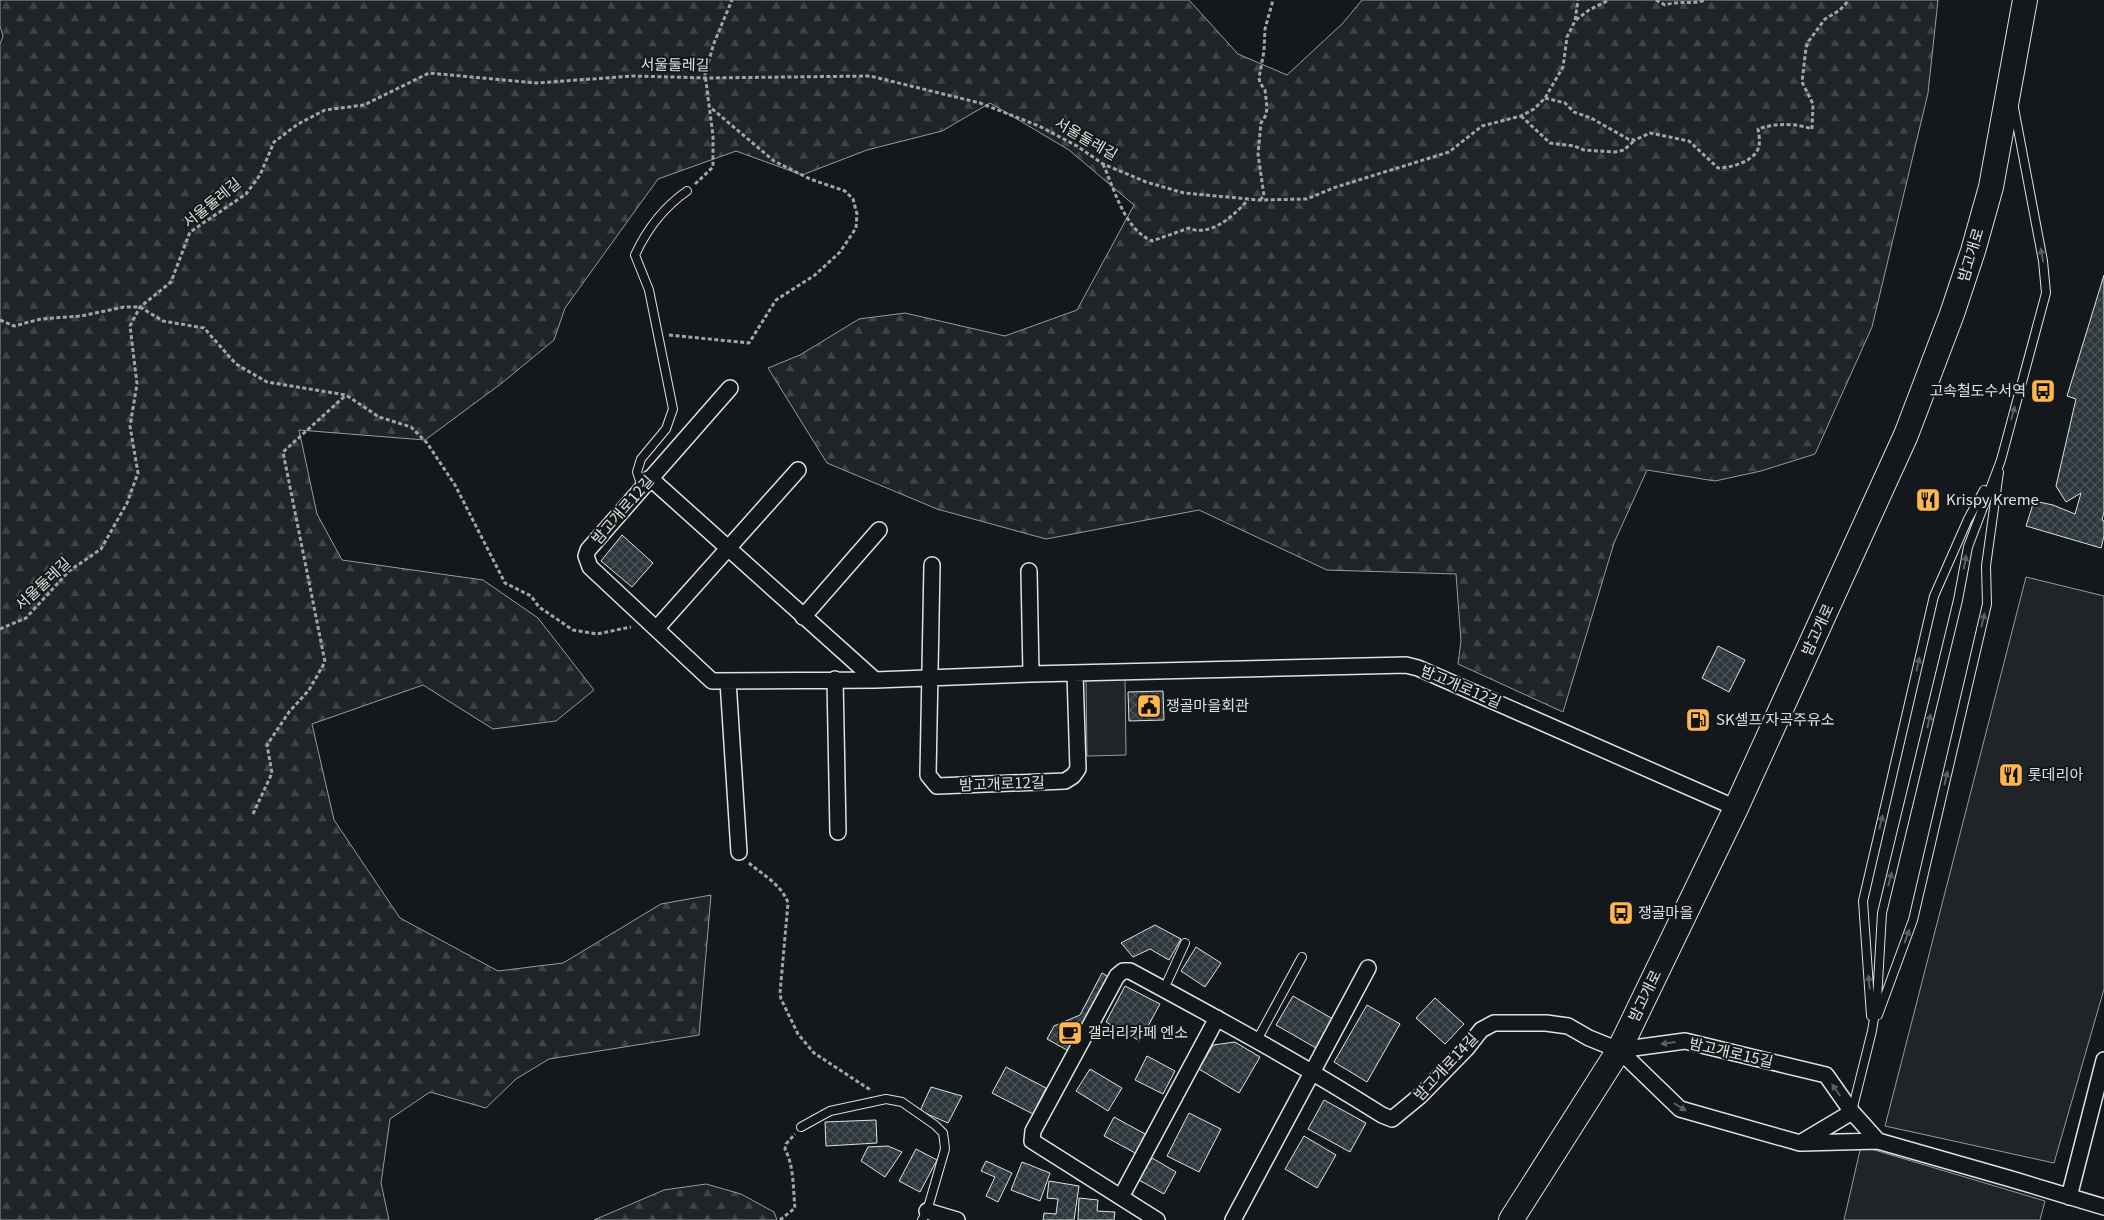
<svg xmlns="http://www.w3.org/2000/svg" width="2104" height="1220" font-family="Georgia,'Noto Sans KR',serif">
	<defs>
		<pattern id="forest-firs" width="22" height="20" patternUnits="userSpaceOnUse" patternTransform="scale(1.25)"><rect width="22" height="20" fill="#202428"/><path d="M5 1l3.5 6h-7zM16 11l3.5 6h-7z" fill="#404447"/></pattern>
		<pattern id="building-cross-hatch" width="8" height="8" patternUnits="userSpaceOnUse" patternTransform="scale(1.25)"><rect width="8" height="8" fill="#2c363c"/><path d="M0 0l8 8M0 8l8-8" fill="none" stroke="#4a5358"/></pattern>
	</defs>
	<rect width="100%" height="100%" fill="#14181c"/>
	<!-- green -->
	<path fill="#202428" stroke="#939e99" d="M2026 577 2104 596V989L2054 1163 1885 1126Z
		M1086 678H1125L1126 755 1087 756Z
		M1861 1146 2045 1201 2040 1220H1844Z"/>
	<!-- forest -->
	<path fill="url(#forest-firs)" stroke="#939e99" d="M0 0H1189L1238 54 1287 75 1343 23 1362 0H1938L1928 93 1872 327 1815 454 1761 471 1715 481 1647 470 1614 543 1563 712 1458 664 1461 641 1456 574 1327 570 1199 510 1046 539 937 509 827 463 768 368 800 355 859 319 905 313 1005 336 1077 310 1134 205 1069 150 990 103 942 131 867 150 802 175 736 151 658 179 565 308 554 340 502 383 425 440 299 430 317 514 342 560 483 580 538 618 594 690 556 721 493 729 423 685 312 724 334 820 400 918 498 971 563 963 661 904 711 895 699 1035 549 1059 516 1079 486 1108 430 1092 390 1119 381 1183 389 1220H0V44L3 36 0 26Z
		M706 1184 741 1194 774 1212 777 1220H594L664 1190Z"/>
	<!-- building -->
	<path fill="url(#building-cross-hatch)" stroke="#d8e6dc" d="M2104 275V512L2102 520 2104 521V536L2101 548 2026 526 2034 501 2053 505 2075 514 2081 493 2066 502 2056 486 2076 399 2067 396Z
		M622 535 653 563 632 587 601 561Z
		M1718 646 1745 660 1729 692 1702 678Z
		M1163 691 1164 720 1129 721 1128 692Z
		M1155 925 1181 939 1169 960 1150 949 1133 957 1121 943Z
		M1196 947 1221 963 1205 987 1181 971Z
		M1102 973 1114 980 1074 1054 1047 1039 1054 1026 1080 1015Z
		M1125 986 1160 1004 1140 1041 1106 1022Z
		M1293 996 1333 1019 1316 1048 1276 1025Z
		M1435 998 1464 1024 1445 1044 1416 1018Z
		M1367 1005 1400 1024 1367 1082 1334 1062Z
		M1235 1042 1260 1057 1239 1093 1199 1069 1213 1045Z
		M1147 1056 1175 1071 1163 1094 1135 1080Z
		M1006 1067 1046 1088 1033 1114 992 1093Z
		M1090 1069 1122 1088 1108 1111 1076 1091Z
		M931 1087 962 1096 948 1123 920 1111Z
		M1324 1100 1366 1123 1350 1152 1308 1129Z
		M1189 1113 1221 1129 1199 1172 1167 1156Z
		M1114 1117 1147 1135 1137 1154 1104 1136Z
		M876 1120 877 1143 826 1146 825 1122Z
		M1304 1136 1336 1155 1317 1188 1285 1169Z
		M888 1146 902 1152 885 1177 861 1161 868 1147Z
		M916 1149 937 1160 920 1192 899 1181Z
		M1152 1158 1176 1172 1164 1194 1139 1180Z
		M986 1161 1012 1173 998 1202 986 1196 995 1177 981 1171Z
		M1022 1162 1050 1173 1040 1201 1011 1190Z
		M1049 1181 1079 1186 1074 1220H1043L1044 1213 1056 1214 1058 1199 1047 1198Z
		M1079 1198 1098 1200 1097 1211 1115 1212 1114 1220H1078Z"/>
	<g fill="none" stroke-linecap="round" stroke-linejoin="round">
		<defs>
			<path id="lane" d="M642 487 637 472 641 459 666 429 673 409 649 290 635 255C647 229 664 207 687 191
				M1164 989 1185 943
				M1878 1015 1913 920 1987 604 1986 566 1999 472
				M1871 1016 1863 901 1934 596 1968 519 1984 490
				M1257 1040 1302 957
				M1852 1111 1872 1031 1877 1000 1882 913 1958 600 1968 547 2001 460 2046 293 2043 261 2014 108
				M801 1127 830 1111 886 1099 902 1102 935 1125 943 1133 944 1140 945 1149 927 1211 922 1220"/>
			<path id="street" d="M730 388 588 550 586 556 590 567 712 681 875 680 1031 674 1406 665 1418 668 1736 808
				M650 478 875 680
				M932 565 928 775 937 786 1065 781 1073 776 1078 769 1075 673
				M1029 571 1031 674
				M803 617 879 530
				M657 628 798 470
				M835 679 838 832
				M728 681 739 852
				M1619 1050 1685 1041 1826 1075 1852 1112 1878 1141 2011 1179 2104 1207
				M1802 1143 1878 1141
				M1121 1197 1217 1018
				M2069 1197 2104 1060
				M927 1211 957 1220
				M1157 1220 1032 1141 1033 1131 1117 976 1123 971H1130C1215 1017 1300 1063 1382 1115L1392 1119 1420 1096 1467 1048 1481 1030 1494 1023H1546L1568 1026 1589 1038 1619 1050 1680 1109 1800 1143 1852 1112
				M1233 1220 1368 968"/>
			<path id="primary" d="M1511 1220 1619 1050 1736 808 1906 435 1952 314 1973 251 1991 187 2025 0"/>
		</defs>
		<!-- lane casing -->
		<use href="#lane" stroke="#d8e6dc" stroke-width="10"/>
		<!-- street casing -->
		<use href="#street" stroke="#d8e6dc" stroke-width="18"/>
		<!-- primary casing -->
		<use href="#primary" stroke="#d8e6dc" stroke-width="26"/>
		<!-- path -->
		<path stroke="#9da8a2" stroke-width="3" stroke-dasharray="4 2.5" stroke-linecap="butt" d="M1656 0 1665 5C1681 0 1690 5 1706 0
			M1576 20 1589 10 1609 0
			M1545 98 1565 103 1574 112 1591 118 1628 139 1635 140 1650 133 1689 141 1718 168C1731 168 1756 161 1759 146 1760 141 1759 134 1758 129 1775 123 1796 123 1812 129L1813 104 1802 82 1806 48 1808 42 1825 19 1840 10 1849 0
			M1521 116 1550 143 1574 146 1584 150 1615 152 1624 150 1635 140
			M1103 164C1115 190 1124 229 1152 241L1189 228C1211 238 1235 214 1248 200
			M695 184 713 167V136L705 74 714 43 732 0
			M1260 200 1264 196 1258 154 1261 123 1266 115 1267 107 1265 90 1260 83 1259 78 1264 51 1265 29 1273 0
			M0 320 14 326 41 319 81 316 124 307H140L163 321 204 328 236 364 267 382 346 395 379 417 411 427 427 443 455 485 505 583 531 596 539 607 573 630 597 634 631 627
			M669 335 749 343 776 300 815 275 840 252 856 228 857 214 853 199 845 191 810 179 774 161 710 107
			M0 629 26 618 69 571 101 549 127 503 138 473 130 426 137 384 130 326 140 307 171 282 190 232 246 194 260 175 274 142 298 124 325 110 364 105 429 73 536 83 633 76 707 78 870 76 980 103 1039 126 1077 146 1103 164 1146 182 1184 193 1259 200 1307 199 1333 188 1449 152 1482 126 1521 116 1534 109 1545 98 1563 67 1567 37 1575 21 1578 0
			M253 814 272 773 267 745 289 712 309 690 325 662 283 452 346 395
			M749 863C763 875 782 885 788 903L780 993 781 999 798 1034 814 1053 872 1091
			M780 1220 795 1208C793 1188 794 1166 785 1149L786 1144 795 1134"/>
		<!-- lane -->
		<use href="#lane" stroke="#14181c" stroke-width="8"/>
		<!-- street -->
		<use href="#street" stroke="#14181c" stroke-width="15"/>
		<!-- primary -->
		<use href="#primary" stroke="#14181c" stroke-width="24"/>
	</g>
	<!-- one-way arrows -->
	<defs><path id="oneway-solid" d="M-6-.8H1V-3.2L6.5 0L1 3.2V.8H-6Z" transform="scale(1.25)"/></defs>
	<g fill="#59605f">
		<use href="#oneway-solid" transform="translate(2042 255) rotate(-100)"/>
		<use href="#oneway-solid" transform="translate(2013 413) rotate(-75)"/>
		<use href="#oneway-solid" transform="translate(1965 562) rotate(-80)"/>
		<use href="#oneway-solid" transform="translate(1983 620) rotate(-77)"/>
		<use href="#oneway-solid" transform="translate(1918 664) rotate(-77)"/>
		<use href="#oneway-solid" transform="translate(1929 721) rotate(-76)"/>
		<use href="#oneway-solid" transform="translate(1946 778) rotate(-77)"/>
		<use href="#oneway-solid" transform="translate(1881 822) rotate(-77)"/>
		<use href="#oneway-solid" transform="translate(1890 879) rotate(-76)"/>
		<use href="#oneway-solid" transform="translate(1907 936) rotate(-70)"/>
		<use href="#oneway-solid" transform="translate(1869 982) rotate(-96)"/>
		<use href="#oneway-solid" transform="translate(1668 1043) rotate(172)"/>
		<use href="#oneway-solid" transform="translate(1836 1090) rotate(-125)"/>
		<use href="#oneway-solid" transform="translate(1680 1107) rotate(32)"/>
	</g>
	<!-- icons -->
	<defs>
		<symbol id="bus-square" viewBox="-11 -11 22 22"><rect x="-9" y="-9" width="18" height="18" rx="4" fill="#ffb74d" stroke="#14181c"/><path d="M-5-6H5V4H4V6H2V4H-2V6H-4V4H-5ZM-3.5-4V0h7V-4ZM-3.5 1.2v1.5H-2V1.2ZM2 1.2v1.5H3.5V1.2Z" fill="#111"/></symbol>
		<symbol id="restaurant-square" viewBox="-11 -11 22 22"><rect x="-9" y="-9" width="18" height="18" rx="4" fill="#ffb74d" stroke="#14181c"/><path d="M-5-6h1v4h1v-4h1v4h1v-4h1v5L-1.5 .5V6h-2V.5L-5-1ZM5-6V6H3V1.5H1.5Q1.5-4 5-6Z" fill="#111"/></symbol>
		<symbol id="civic-square" viewBox="-11 -11 22 22"><rect x="-9" y="-9" width="18" height="18" rx="4" fill="#ffb74d" stroke="#14181c"/><path d="M-.6-6.5H3V-4.5H.6V-3L4-1V1h2V6H-6V1h2V-1L-.6-3ZM-1.2 2.5V6h2.4V2.5Z" fill="#111"/></symbol>
		<symbol id="fuel-square" viewBox="-11 -11 22 22"><rect x="-9" y="-9" width="18" height="18" rx="4" fill="#ffb74d" stroke="#14181c"/><path d="M-5.5-6h7V0h2V4h1.3V-2.5L3-4.5l.8-.8L6-3V5H2.5V1h-1V6h-7ZM-4.2-4.7v3.2H.2V-4.7Z" fill="#111"/></symbol>
		<symbol id="cafe-square" viewBox="-11 -11 22 22"><rect x="-9" y="-9" width="18" height="18" rx="4" fill="#ffb74d" stroke="#14181c"/><path d="M-5.5-4.5H6V0H3Q3 3.5 0 3.5H-2.5Q-5.5 3.5-5.5 0ZM3-3.2v2h1.7v-2ZM-6 4.5H4V6H-6Z" fill="#111"/></symbol>
	</defs>
	<g fill-rule="evenodd">
		<use href="#bus-square" x="2029" y="377" width="28" height="28"/>
		<use href="#restaurant-square" x="1914" y="486" width="28" height="28"/>
		<use href="#civic-square" x="1135" y="692" width="28" height="28"/>
		<use href="#fuel-square" x="1684" y="706" width="28" height="28"/>
		<use href="#restaurant-square" x="1997" y="761" width="28" height="28"/>
		<use href="#bus-square" x="1607" y="899" width="28" height="28"/>
		<use href="#cafe-square" x="1056" y="1019" width="28" height="28"/>
	</g>
	<g text-anchor="middle" stroke-width="4" stroke-linejoin="round" paint-order="stroke">
		<!-- street labels -->
		<g font-size="15" fill="#d8e6dc" stroke="#14181c">
			<text transform="translate(675 65) rotate(1)" y="5">서울둘레길</text>
			<text transform="translate(1086 139) rotate(30)" y="5">서울둘레길</text>
			<text transform="translate(212 203) rotate(-39)" y="5">서울둘레길</text>
			<text transform="translate(1971 255) rotate(-73)" y="5">밤고개로</text>
			<text transform="translate(623 510) rotate(-49)" y="5">밤고개로12길</text>
			<text transform="translate(43 584) rotate(-43)" y="5">서울둘레길</text>
			<text transform="translate(1818 630) rotate(-65)" y="5">밤고개로</text>
			<text transform="translate(1461 687) rotate(23)" y="5">밤고개로12길</text>
			<text transform="translate(1002 784) rotate(-2)" y="5">밤고개로12길</text>
			<text transform="translate(1645 996) rotate(-64)" y="5">밤고개로</text>
			<text transform="translate(1731 1053) rotate(13)" y="5">밤고개로15길</text>
			<text transform="translate(1446 1067) rotate(-47)" y="5">밤고개로14길</text>
		</g>
		<!-- poi labels -->
		<g font-size="15" fill="#d8e6dc" stroke="#14181c" text-anchor="start">
			<text x="2026" y="396" text-anchor="end">고속철도수서역</text>
			<text x="1946" y="505">Krispy Kreme</text>
			<text x="1166" y="711">쟁골마을회관</text>
			<text x="1716" y="725">SK셀프 자곡주유소</text>
			<text x="2028" y="780">롯데리아</text>
			<text x="1638" y="918">쟁골마을</text>
			<text x="1088" y="1038">갤러리카페 엔소</text>
		</g>
	</g>
</svg>
